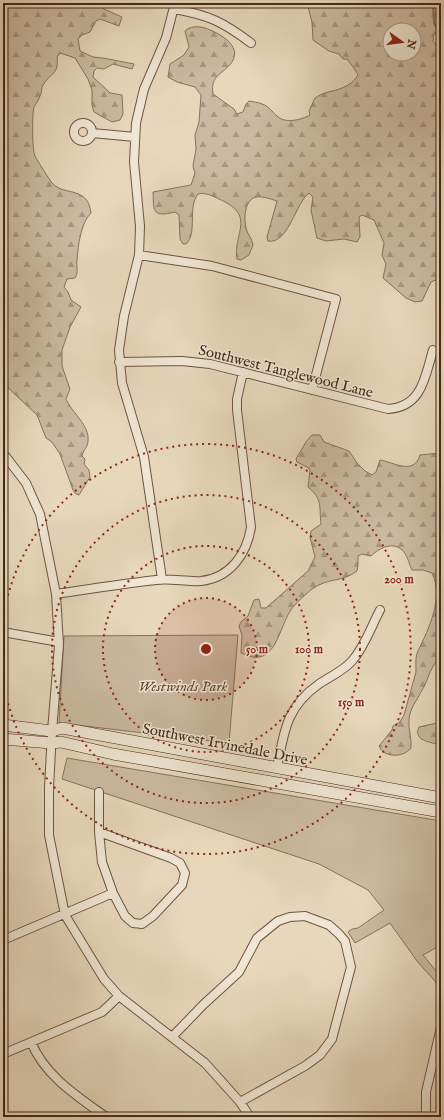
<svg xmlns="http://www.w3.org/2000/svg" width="444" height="1120" font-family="'IM FELL English',serif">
	<defs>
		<pattern id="forest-firs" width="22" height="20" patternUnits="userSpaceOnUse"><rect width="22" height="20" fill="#cbbaa1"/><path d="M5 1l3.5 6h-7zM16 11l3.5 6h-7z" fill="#a79782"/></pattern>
	</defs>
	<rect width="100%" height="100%" fill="#e7d8bc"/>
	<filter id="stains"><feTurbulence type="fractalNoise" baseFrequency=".005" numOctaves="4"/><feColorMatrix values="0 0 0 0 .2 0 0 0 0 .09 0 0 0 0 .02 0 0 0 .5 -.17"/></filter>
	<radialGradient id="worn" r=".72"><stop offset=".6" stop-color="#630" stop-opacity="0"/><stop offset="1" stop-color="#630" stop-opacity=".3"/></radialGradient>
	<!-- forest -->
	<path fill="url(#forest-firs)" stroke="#88715e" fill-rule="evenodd" d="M3 3H99L104 9 122 17 119 26 100 19 96 21 90 32 82 35 78 39 80 51 93 57 103 58 134 64 132 69 113 64 104 69 97 68 94 71 93 77 110 93 122 95 123 114 120 120 112 122 94 112 92 105V90L88 79 75 58 60 53 57 57C59 75 51 72 43 85 41 88 42 93 40 96 39 100 36 103 34 107 32 114 32 149 35 156 37 160 50 181 53 184 65 196 88 186 91 213 81 222 78 246 77 260 76 267 79 272 75 278L67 279 64 287 68 292 71 300 81 307 70 327 62 350V366L70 389 66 399C71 412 90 425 88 441 88 447 83 450 82 456L85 459 84 464 89 470 90 477 79 495 76 494 73 490 60 454 52 442 46 438 37 415 3 383Z
		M307 3H441V31L434 34 433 41 441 52V290L439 282 436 280 431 282 422 301 415 302 406 298 383 278 386 264 382 255 384 243 374 220 362 215 359 217 360 237 357 242 344 239 326 241 317 238 311 210 313 197 309 193C296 202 288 245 268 241L267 237 277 201C271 199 262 196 256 197 244 200 244 219 246 228 247 234 252 238 253 245L249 255 241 260 237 259C233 232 257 216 219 199 213 196 205 192 198 194 187 208 198 233 186 244H183L180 239 179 215 175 212C151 218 154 210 153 192L191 185 195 173 193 166 196 149 195 135 199 122 201 95 195 87 177 82 168 77 170 64 184 55 189 47 185 31C190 26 198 26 205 28 217 32 243 45 232 62 223 75 210 74 213 94L234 109 237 114 243 112 246 104 249 101C253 102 258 102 262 104 269 106 272 112 277 116 285 124 301 120 310 115L309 111 315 98C329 88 347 93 358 75 357 72 350 63 347 59H343L339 54 329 51 313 40 312 22ZM390 30H414V54H390Z
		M312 435H320L324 442 349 451 357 463 365 471 372 475 376 472 380 460C393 462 414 476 420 455L441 453V659H438C429 670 428 681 421 692 416 702 410 708 409 720 408 730 412 738 411 748 403 758 384 758 379 746L392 730 393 726 400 722 404 715 416 672C416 666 415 657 418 651 429 628 444 598 432 573L423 570H412C409 564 408 557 404 552 394 540 379 548 371 556L362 554 358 556V565L357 571C341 583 329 577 312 589 306 594 299 600 294 606 278 623 278 672 241 653L242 635 239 626 241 622 248 616 254 600 259 599 261 608H266L308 571 315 557 310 537 311 531 321 524C319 507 323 499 308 487L310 470 307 467 297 462 296 459 306 442Z
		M441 720V745C430 742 413 741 419 727L437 723Z"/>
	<!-- park -->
	<path fill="#cbbaa1" stroke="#88715e" d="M238 635 229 743 59 723 64 636Z
		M67 758 441 821V945L423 955 441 977V988L417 961 390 923 355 943 348 932 352 929 358 928 384 910 368 890 319 864 62 779Z"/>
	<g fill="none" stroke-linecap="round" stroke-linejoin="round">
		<!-- stream -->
		<path stroke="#856e5b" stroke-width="2" d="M433 3 434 23 441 36"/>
		<defs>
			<path id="minor" d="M174 9C209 15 223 22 251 43
				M74 132a9 9 0 1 1 18 0a9 9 0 1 1-18 0Z
				M92 133 135 137
				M139 255 212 266 336 299 312 390
				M119 362 182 361 210 364 388 409C422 407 425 377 433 350
				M3 453 26 483 40 514 56 594 59 645 52 731 49 788V835L65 915 104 979 119 996 205 1063 240 1102 250 1117
				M162 579 144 457 122 383 119 350 124 316 139 255 140 226 134 162 136 123 144 89 166 38 175 3
				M56 594C89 589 122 584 156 580 171 578 186 582 201 581 230 578 247 554 251 527L237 410V399L243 372
				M3 632 59 642
				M277 768C284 732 286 707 319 684 331 676 343 671 352 661 365 646 371 627 380 610
				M99 792V832
				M3 940 113 893 125 916 133 923 142 924 153 916 182 885 185 873 180 863 171 858 99 832 102 862 113 893
				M173 1036 204 1004 239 972 257 938 278 921 290 917 305 916 329 925 339 934 345 941 351 967 332 1039 320 1055 305 1066 240 1102
				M31 1042C45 1076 77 1096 106 1117
				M3 1054 102 1012 119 996
				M426 1117V1092L441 1027"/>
			<path id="secondary" d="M3 725 52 731 62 728 441 798
				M3 739 51 743 61 742 113 754 441 812"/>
		</defs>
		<!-- minor casing -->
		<use href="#minor" stroke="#6e5443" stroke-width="10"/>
		<!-- secondary casing -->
		<use href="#secondary" stroke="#45281b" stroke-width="12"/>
		<!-- minor -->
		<use href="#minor" stroke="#efe6d3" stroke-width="8"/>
		<!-- secondary -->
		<use href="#secondary" stroke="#efe6d3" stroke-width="11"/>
	</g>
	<!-- distance rings -->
	<circle cx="206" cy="649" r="51" fill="#8f2418" fill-opacity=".12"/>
	<g fill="none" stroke="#8f2418" stroke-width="2" stroke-dasharray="2 4">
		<circle cx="206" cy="649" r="51"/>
		<circle cx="206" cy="649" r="103"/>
		<circle cx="206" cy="649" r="154"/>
		<path d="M3 619A205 205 0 1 1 3 679"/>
	</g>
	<g text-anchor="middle" stroke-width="3" stroke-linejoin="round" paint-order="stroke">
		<!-- street labels -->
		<g font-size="15" fill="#45281b" stroke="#efe6d3">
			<text transform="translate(286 371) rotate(14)" y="5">Southwest Tanglewood Lane</text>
			<text transform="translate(225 744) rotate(11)" y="5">Southwest Irvinedale Drive</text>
		</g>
		<!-- park labels -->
		<g font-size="15" font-style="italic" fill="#604536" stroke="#efe6d3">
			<text x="183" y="691">Westwinds Park</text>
		</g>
	</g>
	<circle cx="206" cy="649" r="6" fill="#8f2418" stroke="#efe6d3" stroke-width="2"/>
	<g font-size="12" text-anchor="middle" font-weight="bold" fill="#8f2418" stroke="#efe6d3" stroke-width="3" stroke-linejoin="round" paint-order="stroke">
		<text x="399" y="583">200 m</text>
		<text x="257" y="653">50 m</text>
		<text x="309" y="653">100 m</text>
		<text x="351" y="706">150 m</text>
	</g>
	<!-- margin -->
	<rect width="444" height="1120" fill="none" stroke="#e7d8bc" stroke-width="16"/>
	<rect x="4" y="4" width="436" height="1112" fill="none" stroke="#45281b" stroke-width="2"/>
	<rect x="8" y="8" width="428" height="1104" fill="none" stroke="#45281b"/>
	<!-- north arrow -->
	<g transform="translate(402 42) rotate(104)"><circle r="19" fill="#efe6d3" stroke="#ab9a89"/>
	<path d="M0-3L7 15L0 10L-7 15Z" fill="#8f2418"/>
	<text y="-6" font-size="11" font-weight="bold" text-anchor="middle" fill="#45281b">N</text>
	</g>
	<rect width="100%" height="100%" filter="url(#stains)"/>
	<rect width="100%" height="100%" fill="url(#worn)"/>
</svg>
